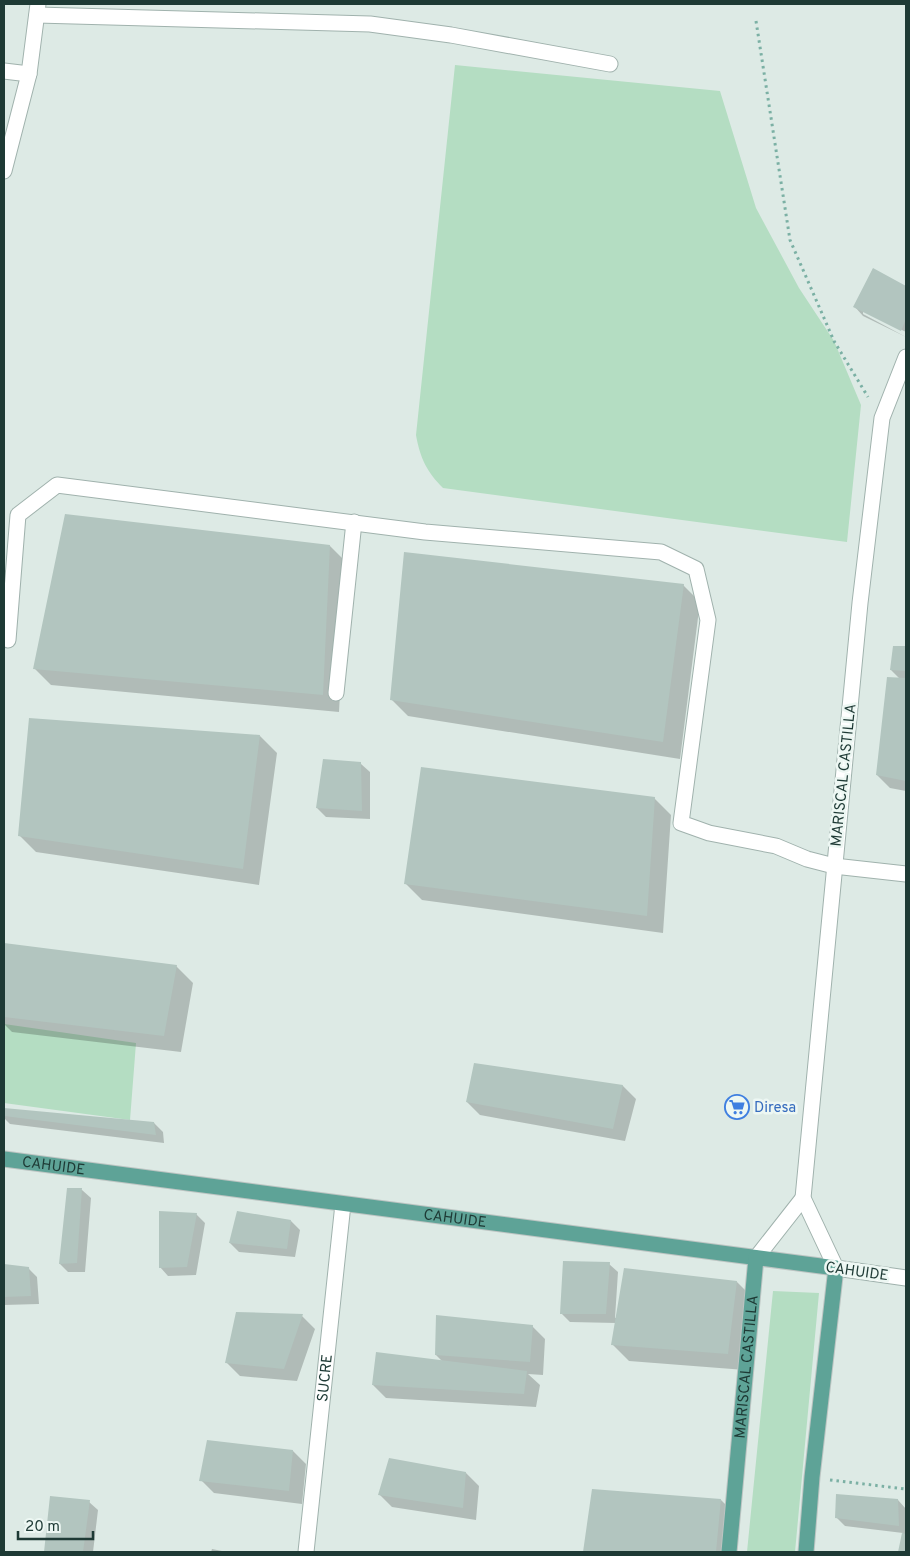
<svg xmlns="http://www.w3.org/2000/svg" width="910" height="1556" font-family="Overpass,sans-serif">
	<rect width="100%" height="100%" fill="#ddeae5"/>
	<!-- green -->
	<path fill="#b4ddc2" d="M455 65 720 91 756 208 799 288 834 341 861 405 847 542 443 488C427 472 420 458 416 435Z
		M4 1024 136 1043 130 1120 4 1103Z
		M773 1291 819 1293 795 1552H747Z"/>
	<!-- shadow -->
	<path fill="#0003" d="M873 269 906 287V332L863 311V314L906 337 863 316 855 307Z
		M330 546 347 563 339 712 51 685 34 668Z
		M683 585 700 602 680 759 408 716 391 699Z
		M894 647H906V791L890 788 877 775 900 679 891 670Z
		M260 736 277 753 259 885 36 852 19 835Z
		M361 764 370 772V819L326 817 317 808Z
		M654 798 671 815 663 933 422 900 405 883Z
		M4 945 176 966 193 983 181 1052 12 1032 4 1024Z
		M475 1064 623 1086 636 1099 625 1141 480 1115 467 1102Z
		M4 1109 154 1123 163 1132 164 1143 10 1124 4 1118Z
		M68 1189 82 1190 91 1198 85 1272H68L60 1264Z
		M196 1214 205 1223 196 1275 168 1276 160 1267Z
		M291 1221 300 1230 295 1257 239 1252 230 1243Z
		M609 1264 618 1272 615 1318 737 1282 754 1299 745 1370 629 1361 612 1344 616 1323 570 1322 561 1313Z
		M4 1265 28 1268 37 1277 39 1304 4 1305Z
		M302 1316 315 1329 297 1381 240 1376 227 1363Z
		M532 1326 545 1339 543 1375 528 1374 540 1385 536 1407 386 1398 373 1385 443 1362 436 1355Z
		M293 1451 306 1464 302 1504 214 1493 201 1480Z
		M466 1473 479 1486 476 1520 392 1507 379 1494Z
		M51 1498 89 1502 98 1510 93 1552H45Z
		M721 1500 738 1517 734 1552H584Z
		M898 1500 906 1509V1552H899L903 1533 845 1526 836 1517Z
		M212 1549 227 1552H211Z"/>
	<!-- building -->
	<path fill="#b2c5bf" d="M873 268 906 286V319L901 331 853 307Z
		M65 514 330 545 323 695 33 669Z
		M404 552 684 584 663 742 390 700Z
		M893 646H906V671L890 670Z
		M887 677 906 678V781L876 775Z
		M29 718 260 735 243 869 18 836Z
		M323 759 361 762 362 811 316 808Z
		M421 767 655 797 647 916 404 884Z
		M4 943 177 965 164 1036 4 1017Z
		M474 1063 623 1085 613 1129 466 1102Z
		M4 1108 154 1122 156 1135 4 1116Z
		M67 1188H82L77 1263 59 1264Z
		M159 1211 197 1213 187 1267 159 1268Z
		M237 1211 291 1220 287 1249 229 1243Z
		M563 1261 610 1262 606 1314H560Z
		M4 1264 29 1267 31 1296 4 1297Z
		M624 1268 737 1281 728 1354 611 1345Z
		M236 1312 303 1314 284 1369 225 1363Z
		M436 1315 533 1325 530 1362 435 1355Z
		M376 1352 527 1371 524 1394 372 1385Z
		M207 1440 293 1450 289 1491 199 1481Z
		M389 1458 466 1472 463 1508 378 1495Z
		M592 1489 721 1499 716 1552H583Z
		M836 1494 898 1499 899 1526 835 1518Z
		M50 1496 90 1500 83 1552H44Z
		M902 1533 906 1534V1552H898Z"/>
	<g fill="none" stroke-linecap="round" stroke-linejoin="round">
		<defs>
			<g id="minor">
				<path d="M37 15 370 24 451 35 610 64"/>
				<path d="M4 71 29 74"/>
				<path d="M4 171 29 74 38 4"/>
				<path d="M906 357 882 418 860 603 803 1198 836 1268 906 1278"/>
				<path d="M8 640 18 515 57 485 425 532 661 552 696 569 708 620 681 823 709 833 776 846 807 859 834 866 906 874"/>
				<path d="M336 693 354 522"/>
				<path d="M756 1258 803 1198"/>
				<path id="s1" d="M306 1552 343 1204"/>
			</g>
			<g id="major">
				<path id="s2" d="M4 1159 836 1268 812 1477 806 1552"/>
				<path id="s3" d="M729 1552 756 1258"/>
			</g>
		</defs>
		<!-- minor casing -->
		<use href="#minor" stroke="#a0b2ad" stroke-width="17"/>
		<!-- major casing -->
		<use href="#major" stroke="#bcc4c2" stroke-width="17"/>
		<!-- path -->
		<path stroke="#7bb0a4" stroke-width="3" stroke-dasharray="2.5 4" stroke-linecap="butt" d="M756 21 790 240 834 341 868 397
			M830 1480 906 1489"/>
		<!-- minor -->
		<use href="#minor" stroke="#fff" stroke-width="15"/>
		<!-- major -->
		<use href="#major" stroke="#5ea397" stroke-width="15"/>
	</g>
	<!-- icons -->
	<defs>
		<symbol id="supermarket-ring" viewBox="-11 -11 22 22"><circle r="9.5" fill="#edf7f3" stroke="#3f7fe0" stroke-width="1.5"/><path d="M-6-5.5h2.5l.6 2H6L4.5 2H-2.5L-4.4-4H-6ZM-1.5 3.2a1.3 1.3 0 1 0 .1 0ZM3 3.2a1.3 1.3 0 1 0 .1 0Z" fill="#3f7fe0"/></symbol>
	</defs>
	<g fill-rule="evenodd">
		<use href="#supermarket-ring" x="723" y="1093" width="28" height="28"/>
	</g>
	<g text-anchor="middle" stroke-width="5" stroke-linejoin="round" paint-order="stroke">
		<!-- street labels -->
		<g font-size="15" fill="#1e3a35" stroke="#edf7f3">
			<text transform="translate(843 775) rotate(-84)" y="5">MARISCAL CASTILLA</text>
			<text dy="5" stroke="none"><textPath href="#s2" startOffset="50">CAHUIDE</textPath></text>
			<text dy="5" stroke="none"><textPath href="#s2" startOffset="455">CAHUIDE</textPath></text>
			<text transform="translate(857 1271) rotate(8)" y="5">CAHUIDE</text>
			<text dy="5" stroke="none"><textPath href="#s3" startOffset="186">MARISCAL CASTILLA</textPath></text>
			<text dy="5" stroke="none"><textPath href="#s1" startOffset="175">SUCRE</textPath></text>
		</g>
		<!-- shop labels -->
		<g font-size="15" fill="#366cbe" stroke="#edf7f3" text-anchor="start">
			<text x="754" y="1112">Diresa</text>
		</g>
	</g>
	<!-- border -->
	<rect width="910" height="1556" fill="none" stroke="#1e3a35" stroke-width="10"/>
	<!-- scale -->
	<path d="M18 1531v8h75v-8" fill="none" stroke="#1e3a35" stroke-width="2.5"/>
	<text x="25" y="1531" font-size="15" fill="#1e3a35" stroke="#edf7f3" stroke-width="4" paint-order="stroke">20 m</text>
</svg>
